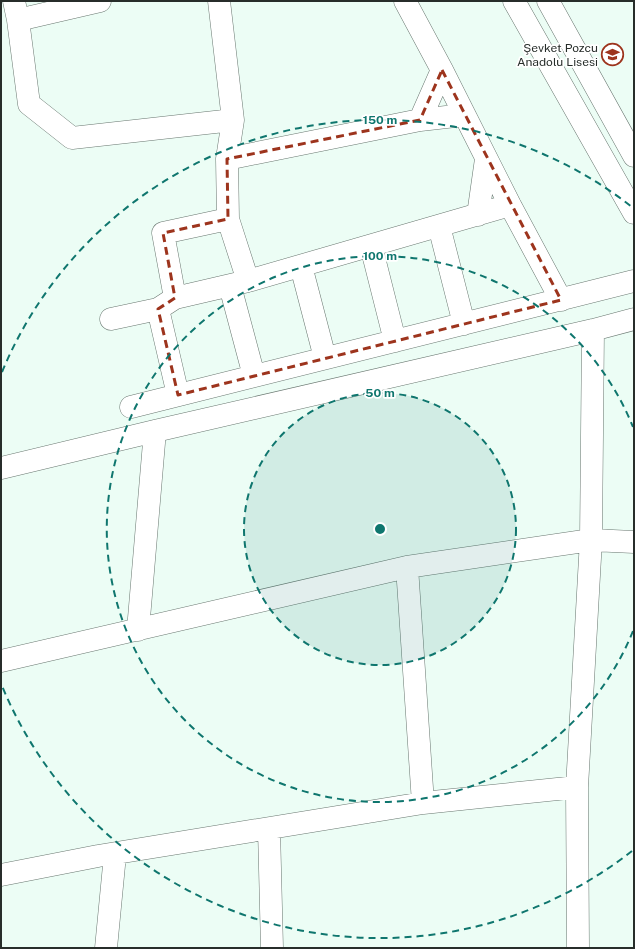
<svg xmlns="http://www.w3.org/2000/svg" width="635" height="949" font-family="'Public Sans',sans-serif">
	<rect width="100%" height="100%" fill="#ecfdf5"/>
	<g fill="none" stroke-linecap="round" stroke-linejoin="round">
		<defs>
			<path id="street" d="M14 1 18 20 29 104 72 138 233 120
				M219 1 233 120 227 159 228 219 248 281 510 205
				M405 1 442 70 510 205 561 300
				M514 1 634 213
				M548 1 634 156
				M18 20 100 1
				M420 120 442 70
				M227 159 420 120 464 115
				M478 215 486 159
				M439 226 464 324
				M371 246 395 341
				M301 266 325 358
				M230 286 254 376
				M175 298 163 233 228 219
				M158 309 178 395
				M111 319 158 309 175 298 248 281
				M131 407 634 281
				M1 468 155 431 593 330 634 319
				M407 567 423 803
				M138 630 155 431
				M1 661 407 567 591 540 634 542
				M269 829 272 948
				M1 875 98 856 423 803 577 787
				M106 948 115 855
				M578 948 577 787 591 540 593 330"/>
		</defs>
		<!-- street casing -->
		<use href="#street" stroke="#697770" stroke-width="23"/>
		<!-- street -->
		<use href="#street" stroke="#fff" stroke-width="22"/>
	</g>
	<!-- marked area -->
	<path fill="none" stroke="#9d341d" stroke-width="3" stroke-dasharray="8 5" stroke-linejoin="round" d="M442 70 561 300 178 395 158 309 175 298 163 233 228 219 227 159 420 120Z"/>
	<!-- distance rings -->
	<circle cx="380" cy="529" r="136" fill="#0f766e" fill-opacity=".12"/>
	<g fill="none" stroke="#0f766e" stroke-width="2" stroke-dasharray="7 5">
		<circle cx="380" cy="529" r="136"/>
		<path d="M633 631A273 273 0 1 1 633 427"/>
		<path d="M632 851A409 409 0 0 1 2 686M2 372A409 409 0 0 1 632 207"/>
	</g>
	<!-- icons -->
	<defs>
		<symbol id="school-ring" viewBox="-11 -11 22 22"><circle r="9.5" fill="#fff" stroke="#9d341d" stroke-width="1.5"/><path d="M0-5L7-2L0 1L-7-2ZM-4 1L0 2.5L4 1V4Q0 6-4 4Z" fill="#9d341d"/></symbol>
	</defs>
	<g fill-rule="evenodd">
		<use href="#school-ring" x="600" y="42" width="25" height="25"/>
	</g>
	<g text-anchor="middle" stroke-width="3.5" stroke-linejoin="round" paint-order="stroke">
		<!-- poi labels -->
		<g font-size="12" fill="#272d2a" stroke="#fff" text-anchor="end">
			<text x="598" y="52">Şevket Pozcu<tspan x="598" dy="14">Anadolu Lisesi</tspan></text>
		</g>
	</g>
	<circle cx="380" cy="529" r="6" fill="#0f766e" stroke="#fff" stroke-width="2"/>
	<g font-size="12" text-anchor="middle" font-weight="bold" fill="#0f766e" stroke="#fff" stroke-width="3.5" stroke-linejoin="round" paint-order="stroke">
		<text x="380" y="124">150 m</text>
		<text x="380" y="260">100 m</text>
		<text x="380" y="397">50 m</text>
	</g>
	<!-- border -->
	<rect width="635" height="949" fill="none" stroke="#272d2a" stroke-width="4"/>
</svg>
